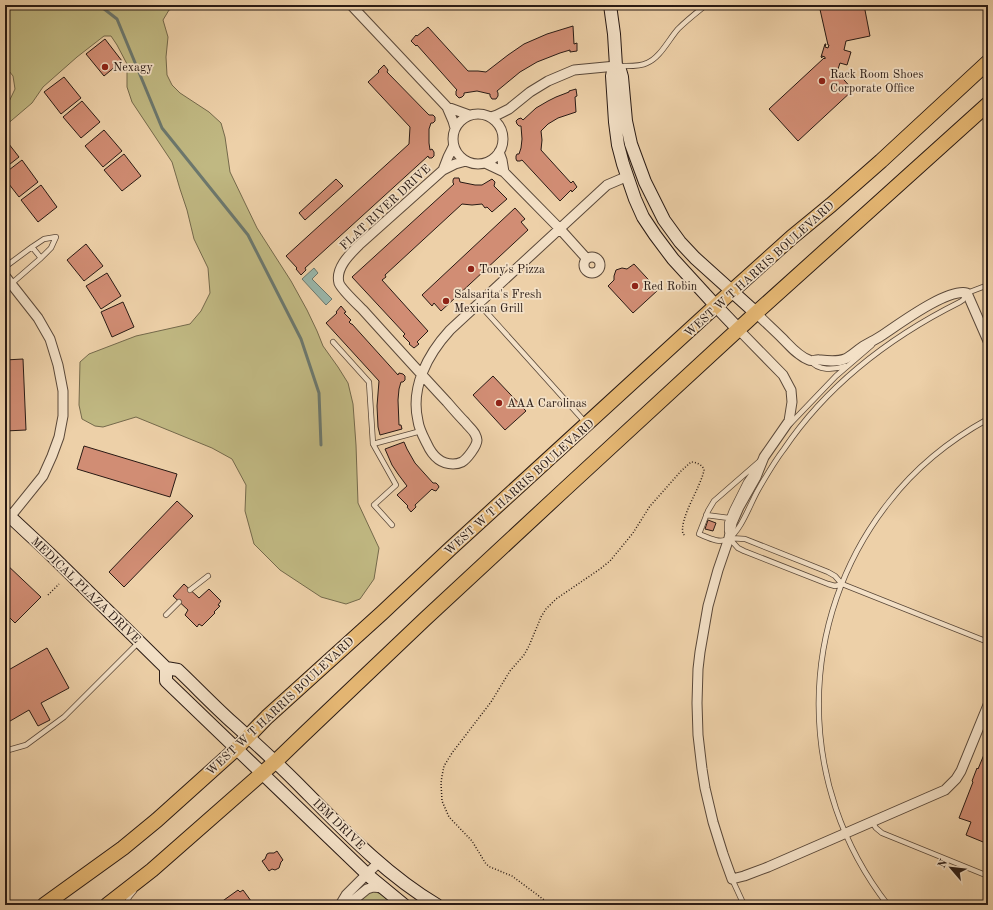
<svg xmlns="http://www.w3.org/2000/svg" width="993" height="910" font-family="'Old Standard TT',serif">
	<rect width="100%" height="100%" fill="#edd0a8"/>
	<filter id="stains"><feTurbulence type="fractalNoise" baseFrequency=".005" numOctaves="4"/><feColorMatrix values="0 0 0 0 .2 0 0 0 0 .09 0 0 0 0 .02 0 0 0 .5 -.17"/></filter>
	<radialGradient id="worn" r=".72"><stop offset=".6" stop-color="#630" stop-opacity="0"/><stop offset="1" stop-color="#630" stop-opacity=".3"/></radialGradient>
	<!-- green -->
	<path fill="#c0b882" stroke="#74694b" d="M12 5H186L169 10 163 20 168 37 166 57 167 75 172 85 180 93 209 112 221 123 225 137 230 172 257 228 291 281 307 310 317 331 323 346 338 367 348 383 353 404 356 445 358 503 379 548 374 579 360 599 346 604 321 597 280 570 254 544 245 511 246 485 232 459 212 448 136 417 103 427 95 426 82 419 79 405 80 362 89 354 136 336 190 324 201 311 210 293 208 268 194 239 187 210 180 189 172 162 132 102 127 87V64L117 45 111 36H104L77 57 43 87 32 103 5 126V110L15 89 13 76 5 66V12Z
		M372 891 382 894 395 905H354L368 893Z"/>
	<!-- water -->
	<path fill="#99b6aa" stroke="#6c786e" d="M314 268 318 273 312 279 332 299 326 305 302 279Z"/>
	<g fill="none" stroke-linecap="round" stroke-linejoin="round">
		<!-- stream -->
		<path stroke="#6c786e" stroke-width="3" d="M99 5 117 19 162 128 248 235 301 339 319 393 321 445"/>
	</g>
	<!-- building -->
	<path fill="#d18d74" stroke="#291a14" d="M819 5H864L870 36 846 41 844 50 851 52 847 65 840 63 837 72 853 90 798 141 769 109 824 58 825 59V57L822 56V58L821 57 825 44H826L825 47 828 48 829 45H828Z
		M573 26 574 44 577 43V51L570 52V50L560 53 537 62 520 72 497 91 498 93V96L496 99H492L490 96V94L477 91 464 93V95L462 97 459 98 456 95V91L457 90 417 45 416 46 411 41 416 35 417 36 428 27 468 71H478L486 72 508 55 524 44 547 34Z
		M105 39 122 61 104 76 86 54Z
		M384 65 388 70 387 72 429 115H433L435 117V121L433 123H431L429 129V143L430 150 432 149 434 152V156L432 158H429L428 156 305 268 306 270 301 275 296 269 297 268 286 256 409 144 410 127 368 82 379 72 378 71Z
		M64 77 81 98 61 114 44 92Z
		M576 89 577 96 575 97 576 112 558 118 548 124 541 131 542 140 541 150 571 183 573 181 577 187 572 192 571 190 560 201 522 160 520 161H517L516 159V156L517 154H519L521 148 522 139 521 126H519L517 124 516 121 518 119 521 118 523 120 536 108 548 101 556 97 569 92V91Z
		M82 101 100 122 81 138 63 117Z
		M104 130 122 151 103 167 85 146Z
		M5 139 19 157 5 168Z
		M124 154 141 176 122 191 104 170Z
		M22 160 38 182 19 197 5 179V173Z
		M454 178H459L460 182 475 185H482L492 179 495 182 494 186 507 199 492 212 487 207 485 208 482 204 472 205 462 204 385 275 386 277 382 280 428 331 417 342 419 344 414 348 409 344 410 343 403 336 405 334 352 277 454 184 453 183V180Z
		M336 179 343 186 305 220 299 213Z
		M41 185 57 207 38 222 21 200Z
		M515 208 525 219 521 222 528 230 441 311 434 303 432 306 422 295Z
		M86 244 103 266 84 281 67 260Z
		M634 264 658 290 633 313 608 286 614 280V276L616 270 622 268 627 269Z
		M107 273 121 296 101 309 86 286Z
		M123 302 134 327 112 337 101 312Z
		M341 306 346 312 344 313 351 320 349 322 351 324H352L398 375 399 373 403 374 405 376V380L403 382H401L399 389 398 400 399 425H401L402 429 380 435 378 427 377 406 379 381 326 323 337 313 336 312Z
		M23 359 26 430 5 431V360Z
		M493 376 526 411 505 430 473 395Z
		M404 442 407 449 415 463 433 483H436L438 485 439 487 436 491 433 490 432 489 415 505 416 507 411 512 407 507 408 506 397 495 407 486 398 474 392 465 385 449Z
		M84 446 177 474 170 497 77 469Z
		M177 501 193 516 124 587 109 572Z
		M708 520 716 523 713 531 705 529Z
		M5 563 41 597 15 623 5 613Z
		M184 584 199 598 209 589 221 601 218 605 220 606 214 612 215 613 202 626 199 624 197 627 185 615 188 610 173 596Z
		M47 648 69 688 41 703 50 720 38 726 29 710 5 724V672Z
		M988 745V844L966 835 971 822 959 818 973 782 972 781 977 768 978 769Z
		M277 851 283 860 281 862 279 868 275 870 272 869 269 871 262 861 265 859 267 854 269 853H274Z
		M238 890 240 892 243 890 254 905H217Z"/>
	<g fill="none" stroke-linecap="round" stroke-linejoin="round">
		<defs>
			<path id="lane" d="M619 66C628 66 639 67 647 63 660 58 669 39 678 29 687 20 696 13 706 5
				M32 247 41 258
				M5 267 32 247 44 239 56 237 51 248 41 258 11 284
				M479 304 586 423
				M333 342 369 382 373 444
				M811 361C818 371 834 370 845 366
				M790 424 836 376 872 345
				M761 460 714 501 708 511 699 534C707 537 719 544 728 539 741 531 750 504 758 490 766 476 774 462 784 449 828 384 890 337 960 302L963 300 967 293 988 285
				M706 515 729 518
				M392 525 374 505 396 485 373 444 421 431
				M727 531V523L732 510 746 482 757 466
				M842 584 835 576 828 572 745 539 729 538 738 548 744 551 828 584 835 586 842 584 988 642
				M190 590 208 576
				M166 615 179 602
				M5 751 26 745 64 717 138 643
				M872 822 876 828 882 833 988 876
				M732 879 744 905
				M126 905 129 897 134 891
				M888 905C795 786 796 620 889 502 916 467 950 440 988 419"/>
			<path id="street" d="M351 5 447 107 453 121 455 128
				M447 107 469 115
				M453 139a25 25 0 1 1 50 0a25 25 0 1 1-50 0Z
				M491 117 497 115 509 109 530 92 548 81 574 70 616 66
				M499 152 502 160 504 172
				M466 161 455 164 443 170 359 245C350 254 335 268 339 283 341 289 358 305 363 310 391 341 419 372 447 402 453 409 459 416 465 422 468 426 473 430 475 434 476 436 477 438 477 440 477 446 467 459 462 462 460 463 456 464 453 464 440 464 432 455 427 444 423 436 419 429 418 421 410 387 428 354 450 330L607 185 628 176
				M485 163 504 172 560 229 587 259
				M443 170 448 157 453 147
				M584 265a8 8 0 1 1 16 0a8 8 0 1 1-16 0Z
				M5 276 38 318 50 339 58 365 63 391V416L59 437 52 456 43 476 10 517
				M756 313C765 322 774 330 783 339 790 346 798 356 809 360 812 362 816 359 820 360 829 361 837 362 845 359 851 356 856 351 862 347 868 343 875 340 881 336 898 325 947 288 967 293L988 341
				M739 330 783 375 791 390 792 402 789 421 764 457 756 477 739 507 732 523 729 538 718 570 708 606 700 652 698 669 697 703 698 735 702 769 705 788 713 822 723 854 732 879 744 876 768 867 945 790 956 779 961 771 988 705
				M340 905 346 895 379 862
				M342 905 350 903 367 889 373 887 383 888"/>
			<path id="secondary" d="M610 5 614 34 616 66 613 71 612 76 615 122 618 145 623 164 635 199 643 217 655 235 673 259 716 306 739 330
				M616 66 620 70 622 77 626 121 631 144 645 182 664 220 680 242 695 258 756 313
				M5 512 49 553 166 668 178 670C196 687 214 706 233 723 254 742 275 761 295 781 339 825 383 873 437 905
				M166 668V681L370 877 404 905"/>
			<path id="primary" d="M44 905 123 848 157 820 236 749 267 717 382 613 450 549 732 291 792 237 831 205 881 161 988 62
				M107 905 152 870 275 762 302 736 425 619 564 490 756 313 988 104"/>
		</defs>
		<!-- lane casing -->
		<use href="#lane" stroke="#5a4839" stroke-width="6"/>
		<!-- street casing -->
		<use href="#street" stroke="#5a4839" stroke-width="11"/>
		<!-- secondary casing -->
		<use href="#secondary" stroke="#291a14" stroke-width="14"/>
		<!-- primary casing -->
		<use href="#primary" stroke="#291a14" stroke-width="16"/>
		<!-- path -->
		<path stroke="#291a14" stroke-width="1.5" stroke-dasharray="1 2" stroke-linecap="butt" d="M48 595 59 584
			M5 626 10 621
			M551 905 512 876 490 867 486 864 472 841 449 817 442 801 441 783 442 776 444 766 452 753 491 702 510 671 524 655 529 646 541 617 546 609 556 599 600 569 610 561 633 533 650 506 658 497 681 471 691 462C696 462 703 465 704 470 701 487 679 518 683 534L686 536"/>
		<!-- lane -->
		<use href="#lane" stroke="#f3e0c6" stroke-width="4.5"/>
		<!-- street -->
		<use href="#street" stroke="#f3e0c6" stroke-width="9"/>
		<!-- secondary -->
		<use href="#secondary" stroke="#f3e0c6" stroke-width="12"/>
		<!-- primary -->
		<use href="#primary" stroke="#e6b874" stroke-width="14"/>
	</g>
	<!-- markers -->
	<g fill="#8f2418" stroke="#f3e0c6" stroke-width="1.5">
		<circle cx="105" cy="67" r="4"/>
		<circle cx="822" cy="81" r="4"/>
		<circle cx="471" cy="269" r="4"/>
		<circle cx="635" cy="286" r="4"/>
		<circle cx="446" cy="301" r="4"/>
		<circle cx="499" cy="403" r="4"/>
	</g>
	<g text-anchor="middle" stroke-width="3.5" stroke-linejoin="round" paint-order="stroke">
		<!-- poi labels -->
		<g font-size="12" fill="#291a14" stroke="#f3e0c6" text-anchor="start">
			<text x="113" y="71">Nexagy</text>
			<text x="830" y="78">Rack Room Shoes<tspan x="830" dy="14">Corporate Office</tspan></text>
			<text x="479" y="273">Tony's Pizza</text>
			<text x="643" y="290">Red Robin</text>
			<text x="454" y="298">Salsarita's Fresh<tspan x="454" dy="14">Mexican Grill</tspan></text>
			<text x="507" y="407">AAA Carolinas</text>
		</g>
		<!-- street labels -->
		<g font-size="12" fill="#291a14" stroke="#f3e0c6">
			<text transform="translate(385 207) rotate(-43)" y="4">FLAT RIVER DRIVE</text>
			<text transform="translate(759 269) rotate(-42)" y="4">WEST W T HARRIS BOULEVARD</text>
			<text transform="translate(519 487) rotate(-42)" y="4">WEST W T HARRIS BOULEVARD</text>
			<text transform="translate(86 590) rotate(44)" y="4">MEDICAL PLAZA DRIVE</text>
			<text transform="translate(280 706) rotate(-43)" y="4">WEST W T HARRIS BOULEVARD</text>
			<text transform="translate(339 824) rotate(44)" y="4">IBM DRIVE</text>
		</g>
	</g>
	<!-- margin -->
	<rect width="993" height="910" fill="none" stroke="#edd0a8" stroke-width="20"/>
	<rect x="6" y="6" width="981" height="898" fill="none" stroke="#291a14" stroke-width="2"/>
	<rect x="10" y="10" width="973" height="890" fill="none" stroke="#291a14"/>
	<!-- north arrow -->
	<g transform="translate(951 868) rotate(298)" stroke="#f3e0c6" stroke-width="3" paint-order="stroke">
	<path d="M0-3L7 15L0 10L-7 15Z" fill="#291a14"/>
	<text y="-6" font-size="11" font-weight="bold" text-anchor="middle" fill="#291a14">N</text>
	</g>
	<rect width="100%" height="100%" filter="url(#stains)"/>
	<rect width="100%" height="100%" fill="url(#worn)"/>
</svg>
